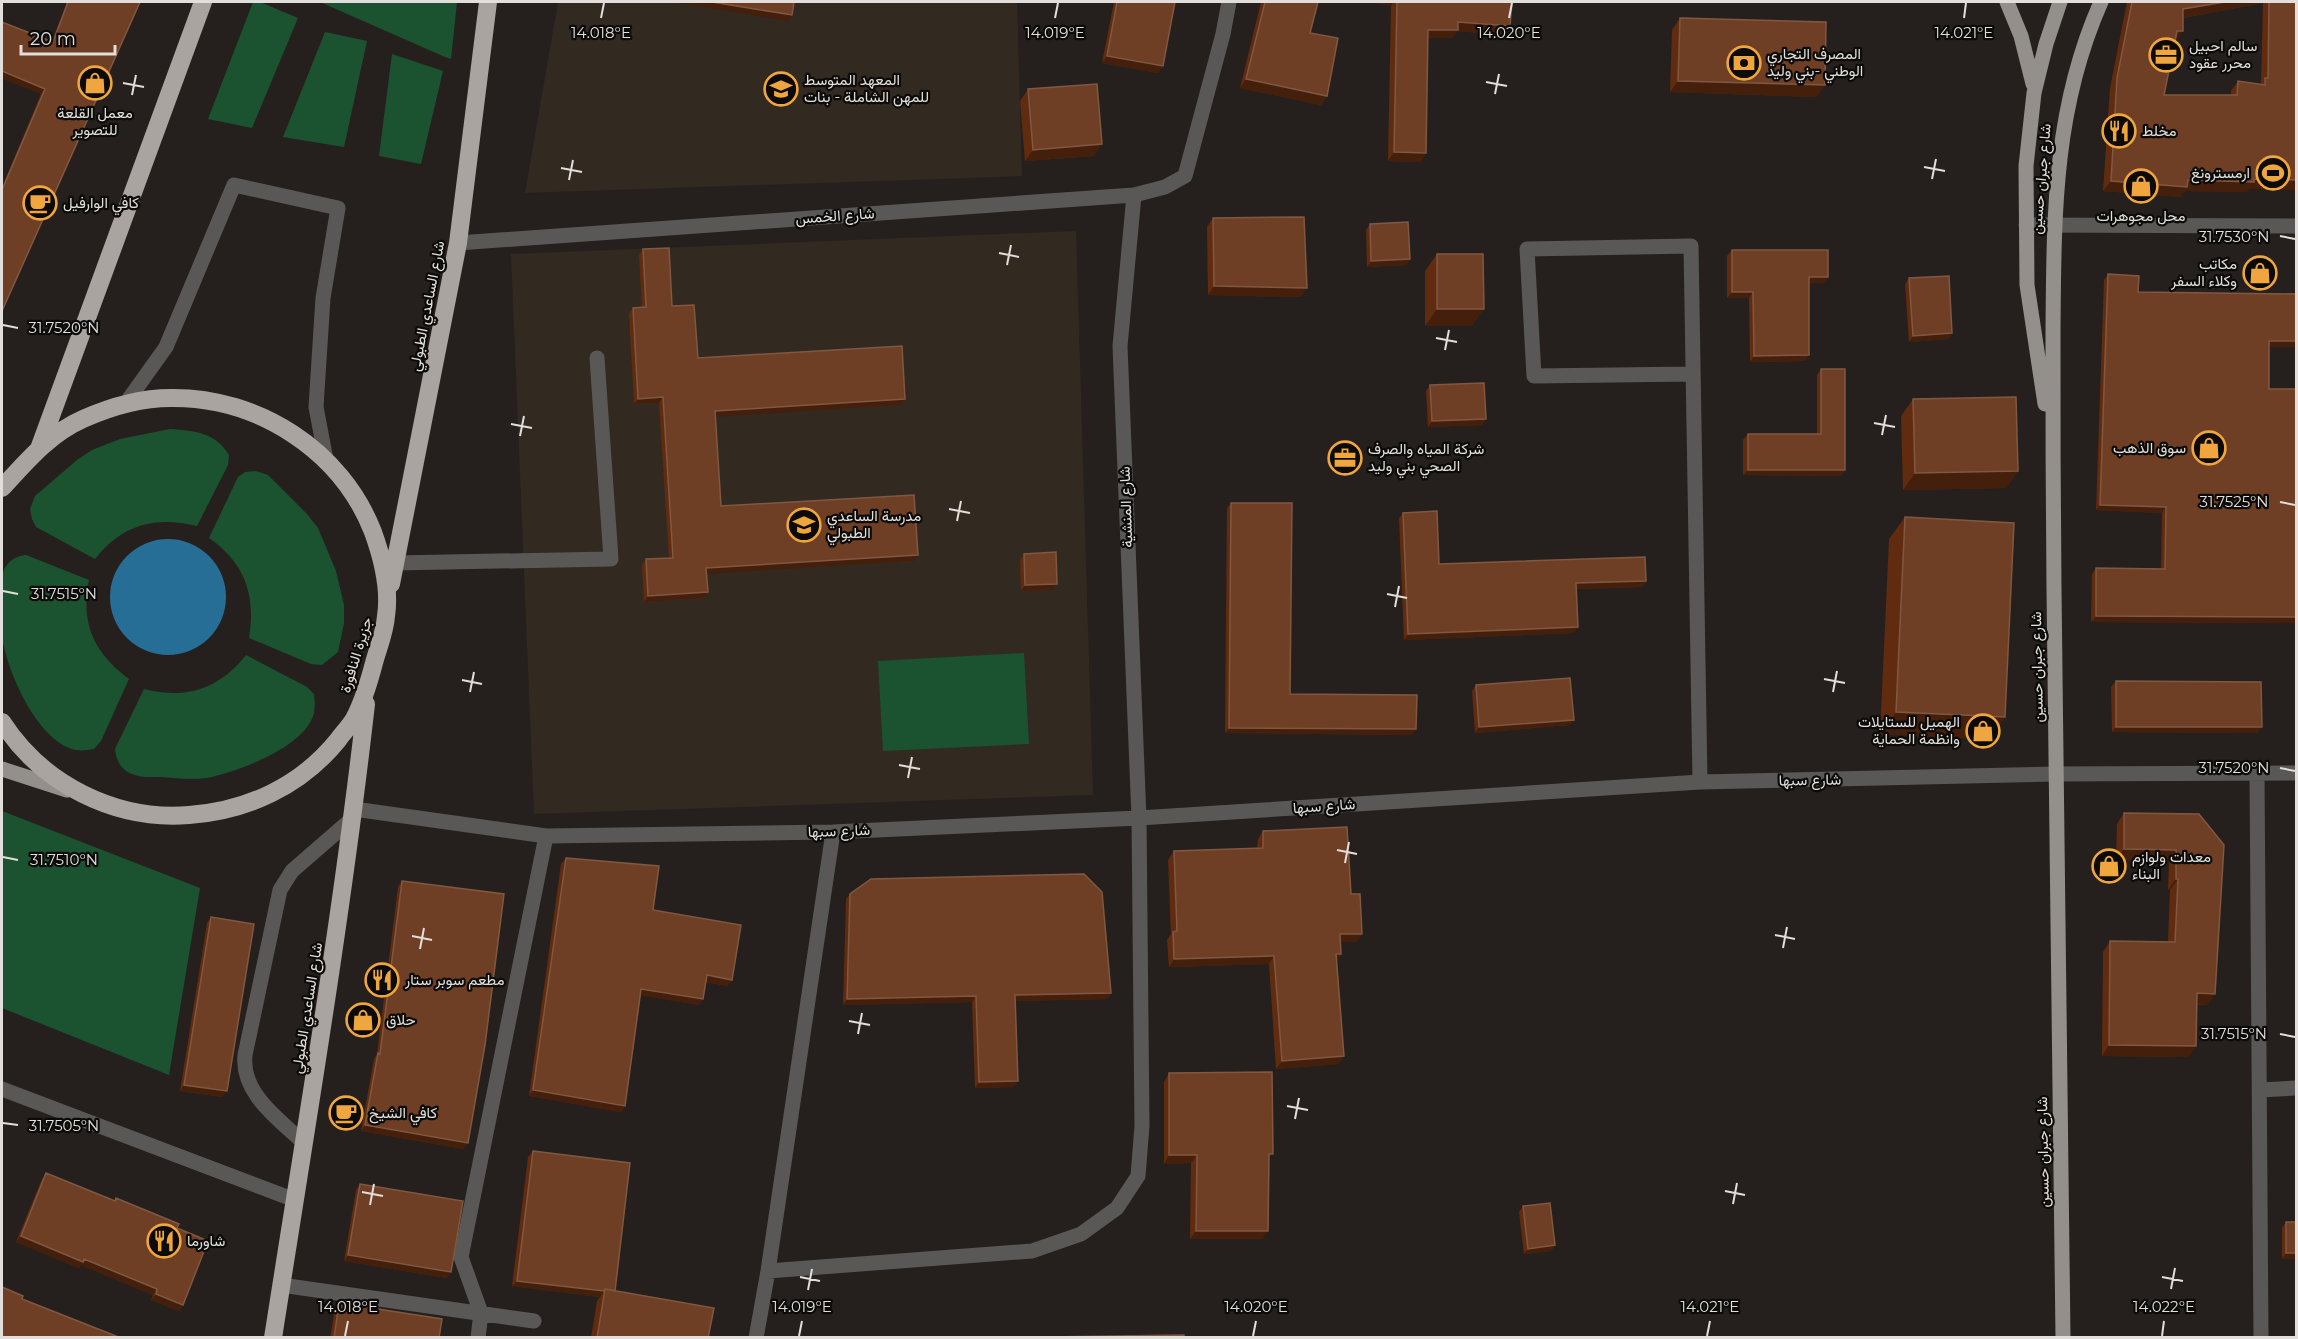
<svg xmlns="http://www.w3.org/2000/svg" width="2298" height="1339" font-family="Montserrat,Vazirmatn,sans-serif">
	<rect width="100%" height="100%" fill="#25201d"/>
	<!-- built -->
	<path fill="#322921" d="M558 2H1017L1022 176 525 193Z
		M1076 231 1093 795 534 814 511 254Z"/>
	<!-- green -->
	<path fill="#1b5330" d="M253 2H260L298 18 252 128 208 119Z
		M320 2H457L451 59 445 57Z
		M325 32 367 41 344 147 283 137Z
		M392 54 443 71 421 164 379 156Z
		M170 429C195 431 215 432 229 455L228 465 197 526C155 516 123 524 95 559L36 527 32 519 30 509 35 496 77 460 92 450 120 439Z
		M256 471 268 475 307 514 318 528 336 571 344 605V623L338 652 322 665 311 664 249 638C256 595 245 563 209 538L238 477 245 472Z
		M26 555 89 580C80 623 94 653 129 679L101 741 94 749C88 750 82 751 76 750 40 743 11 679 4 647 0 633 2 616 2 601 2 593 0 582 3 573 6 562 15 556 26 555Z
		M1024 653 1029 744 883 751 878 661Z
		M246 655 307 687 314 694C315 700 315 707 314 713 306 747 237 772 207 778 191 780 175 778 160 777 152 777 140 778 132 774 121 770 116 760 115 749L144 689C186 700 219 689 246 655Z
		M2 811 200 888 169 1075 2 1008Z"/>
	<!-- water -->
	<path fill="#266e95" d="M110 597a58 58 0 1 1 116 0a58 58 0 1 1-116 0Z"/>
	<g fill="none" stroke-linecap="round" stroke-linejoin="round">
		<!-- minor -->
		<path stroke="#5a5856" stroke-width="15" d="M2026 225 2296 226
			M458 243 1134 195 1165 187 1185 176 1223 34 1229 2
			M1693 374 1534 376 1527 249 1691 246 1700 782
			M126 403 166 347 234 185 338 208 323 298 316 407 326 460
			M394 563 611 559 597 358
			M2257 773 2261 1338
			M354 809 546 836 833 832 1139 818 1700 782 2056 774 2296 773
			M2 1089 295 1200
			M2260 1090 2296 1088
			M304 1143C279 1119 241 1094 245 1055L280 890 292 871 353 818
			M768 1271 1032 1251 1081 1234 1117 1208 1138 1176 1142 1126 1139 818 1120 346 1134 195
			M281 1285 534 1321
			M478 1338 481 1313 461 1257 546 836
			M756 1338 768 1271 833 832"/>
		<!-- major -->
		<path stroke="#938f8b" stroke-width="15" d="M2007 2 2021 36 2033 84
			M2045 404 2027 285 2026 166 2034 93 2046 44 2060 2
			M2 769 67 790
			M2063 1338C2060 1088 2057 838 2054 589 2053 503 2053 418 2053 332 2054 216 2053 110 2101 2"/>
		<!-- highway -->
		<path stroke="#aaa4a0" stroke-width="18" d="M40 446 203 2
			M2 488C26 462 49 434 83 419 110 407 141 398 171 398 258 397 341 450 373 532 382 557 390 590 386 616 385 632 378 648 374 663 369 682 363 702 354 719 350 726 343 733 338 740 301 786 247 811 189 815 115 821 42 784 2 722
			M391 584 458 243 488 2
			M273 1338C306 1127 342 916 366 704"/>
	</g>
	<!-- wall -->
	<path fill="#612b0f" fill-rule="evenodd" d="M67 2H140L2 311V187L41 94 52 41Z
		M1114 2H1175L1163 66 1158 73 1102 63Z
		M1261 2H1318L1310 33 1327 96 1321 105 1240 88Z
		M1371 2H1512L1510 26 1504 35 1457 31 1452 38H1428L1426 153 1420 162 1388 161 1391 6Z
		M2127 2H2296L2249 189 2247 192 2185 191 2180 197 2103 191 2110 88ZM2263 3 2261 84 2238 81 2231 91V95H2164L2175 41H2176L2183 18Z
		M1680 18 1817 97 1670 92 1672 30Z
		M1028 89 1094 156 1025 161 1020 101Z
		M1213 218 1301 297 1208 295 1207 227Z
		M1370 224 1410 259 1406 265 1367 267 1366 230Z
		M643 249 672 306 698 358 905 399 901 405 715 416 721 506 914 561 706 573 708 592 703 598 644 602 642 565 646 559 669 558 659 403 634 404 629 314 633 308H642L639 255Z
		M1732 250 1824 283H1809L1805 361 1750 362 1749 298H1727V256Z
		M1437 254 1472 326H1425V271Z
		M2108 274 2138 292 2296 294V347H2269V389L2296 623 2091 622 2092 574 2096 568 2161 569 2162 513 2096 510 2104 280Z
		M1909 278 1952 333 1948 339 1909 342 1905 284Z
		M1821 369 1845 470 1841 476 1743 475V440L1748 434H1817V375Z
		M1430 385 1482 425 1428 427 1426 391Z
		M1913 399 2018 471 2006 488 1903 490 1901 416Z
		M1231 503 1290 694 1412 735 1225 733 1227 508Z
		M1403 513 1439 564 1646 581 1642 587 1577 589 1574 633 1404 640 1399 518Z
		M1905 517 2005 717 1989 739 1880 734 1889 539Z
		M1024 554 1053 590 1021 591 1020 560Z
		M2116 681 2258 733 2112 732 2111 687Z
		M1476 685 1574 720 1569 725 1475 733 1472 691Z
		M2124 813 2199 814 2208 1005H2197L2189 1057 2102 1056 2103 952 2110 941 2168 942 2170 890H2168L2169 861 2116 860 2117 824Z
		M1263 831 1351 894 1362 934 1356 942H1341V954L1337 961 1344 1056 1338 1064 1276 1069 1269 964 1169 967 1167 940 1171 934 1168 860 1174 851 1257 848 1258 839Z
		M566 858 653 910 728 986 706 982 699 1005 641 995 625 1106 621 1112 529 1096 561 864Z
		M402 881 464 1149 361 1131 374 1059 377 1054 398 887Z
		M850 894 1111 993 1107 999 1015 1001 1014 1087 975 1088 972 1002 843 1005 846 899Z
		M211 917 223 1097 180 1091 207 923Z
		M1169 1073 1269 1160 1268 1231 1262 1239H1190L1191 1163 1164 1164V1082Z
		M533 1151 615 1291 708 1338H591L597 1301 600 1297 512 1286 528 1157Z
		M46 1173 177 1228 183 1305 179 1311 151 1300 153 1295 81 1265 79 1268 16 1242 42 1179Z
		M360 1184 447 1278 344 1261 356 1190Z
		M1523 1206 1555 1245 1551 1251 1524 1254 1519 1212Z
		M2286 1222H2296V1259H2282V1228Z
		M339 1303 439 1338H330L335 1309Z"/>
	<!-- shaded-wall -->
	<path fill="#431f0c" d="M673 2H712L792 15 788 21Z
		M1371 2H1394L1391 6Z
		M2225 2H2264L2263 3 2176 19 2183 9Z
		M1458 22 1510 26 1504 35 1457 31 1452 38H1422L1428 30Z
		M2177 31H2183L2176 41H2170Z
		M1107 56 1163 66 1158 73 1102 63Z
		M2 71 45 89 41 94 2 79Z
		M1246 79 1327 96 1321 105 1240 88Z
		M1678 81 1825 85 1817 97 1670 92Z
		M1102 144 1094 156 1025 161 1033 150Z
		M1394 152 1426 153 1420 162 1388 161Z
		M2254 179 2296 180V190L2249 189 2247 192 2185 191 2180 197 2103 191 2111 181Z
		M1410 259 1406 265 1367 267 1371 261Z
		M1809 277H1828L1824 283H1805Z
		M1214 286 1307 288 1301 297 1208 295Z
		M1732 292H1753L1749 298H1727Z
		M1437 309H1484L1472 326H1425Z
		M1952 333 1948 339 1909 342 1913 336Z
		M2269 341H2296V347H2265Z
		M1809 355 1805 361 1750 362 1754 356Z
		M663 397 659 403 634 404 638 399Z
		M905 399 901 405 711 417 715 411Z
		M1486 419 1482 425 1428 427 1432 421Z
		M1748 470H1845L1841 476 1743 475Z
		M2018 471 2006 488 1903 490 1915 473Z
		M2100 505 2166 507 2162 513 2096 510Z
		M918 555 914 561 702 574 706 568Z
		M1646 581 1642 587 1572 589 1576 583Z
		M1057 584 1053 590 1021 591 1025 585Z
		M708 592 703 598 644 602 648 596Z
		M2096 616 2296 617V623L2091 622Z
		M1578 627 1574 633 1404 640 1408 634Z
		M1896 712 2005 717 1989 739 1880 734Z
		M1574 720 1569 725 1475 733 1479 727Z
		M2116 727H2262L2258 733 2112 732Z
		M1229 728 1416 729 1412 735 1225 733Z
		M2124 849 2176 850 2169 861 2116 860Z
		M2176 879H2178L2170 890H2168Z
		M1340 934H1362L1356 942H1335Z
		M1336 954H1341L1336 962Z
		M1274 956 1269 964 1169 967 1174 959Z
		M707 975 732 980 728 986 703 981Z
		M641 989 703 999 699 1005 637 995Z
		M1111 993 1107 999 1011 1001 1015 995Z
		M2197 993 2215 994 2208 1005 2189 1004Z
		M976 996 972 1002 843 1005 847 999Z
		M2109 1045 2196 1046 2189 1057 2102 1056Z
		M1344 1056 1338 1064 1276 1069 1282 1061Z
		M1018 1081 1014 1087 975 1088 979 1082Z
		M184 1085 227 1091 223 1097 180 1091Z
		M533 1090 625 1106 621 1112 529 1096Z
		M365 1125 468 1143 464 1149 361 1131Z
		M1169 1155H1197L1191 1163 1164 1164Z
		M1196 1231H1268L1262 1239H1190Z
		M21 1236 84 1259 157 1289 153 1295 81 1265 79 1268 16 1242Z
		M1555 1245 1551 1251 1524 1254 1528 1249Z
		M2286 1253H2296V1259H2282Z
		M348 1255 451 1272 447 1278 344 1261Z
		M517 1281 604 1291 600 1297 512 1286Z
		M156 1294 183 1305 179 1311 151 1300Z"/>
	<!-- building -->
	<path fill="#6e3f25" stroke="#805842" stroke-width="1.5" d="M68 2H140L2 311V190L45 89 2 71V22L53 42Z
		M712 2H794L792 15Z
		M1117 2H1175L1163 66 1107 56Z
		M1265 2H1318L1310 33 1338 38 1327 96 1246 79Z
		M1397 2H1512L1510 26 1458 22V30H1428L1426 153 1394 152Z
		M2132 2H2225L2183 9V31H2177L2164 95H2237L2238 81 2265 85V78H2268L2269 2H2296V180L2254 179V182L2188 180 2187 187 2111 181 2117 78Z
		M1680 18 1826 22 1825 85 1678 81Z
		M1097 84 1102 144 1033 150 1028 89Z
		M1304 217 1307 288 1214 286 1213 218Z
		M1408 222 1410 259 1371 261 1370 224Z
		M669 248 672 306 694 305 698 358 902 346 905 399 715 411 721 506 914 495 918 555 706 568 708 592 648 596 646 559 673 558 663 397 638 399 633 308 646 307 643 249Z
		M1732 250H1828V277H1809V355L1754 356 1753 292H1732Z
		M1437 254H1483L1484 309H1437Z
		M2108 274 2139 276 2138 292 2296 294V341H2269V389H2296V617L2096 616V568L2165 569 2166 507 2100 505Z
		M1949 276 1952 333 1913 336 1909 278Z
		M1821 369H1845V470H1748V434H1821Z
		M1484 383 1486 419 1432 421 1430 385Z
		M2016 397 2018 471 1915 473 1913 399Z
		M1231 503H1292L1290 694 1417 695 1416 729 1229 728Z
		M1437 511 1439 564 1645 557 1646 581 1576 583 1578 627 1408 634 1403 513Z
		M1905 517 2014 523 2005 717 1896 712Z
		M1056 552 1057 584 1025 585 1024 554Z
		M1570 678 1574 720 1479 727 1476 685Z
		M2116 681 2261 682 2262 727H2116Z
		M2124 813 2199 814 2224 845 2215 994 2197 993 2196 1046 2109 1045 2110 941 2175 942 2178 879H2176V850L2124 849Z
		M1347 827 1351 894H1360L1362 934H1340L1341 954H1336L1344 1056 1282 1061 1274 956 1174 959 1173 932 1177 931 1174 851 1263 848V831Z
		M566 858 659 866 653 910 741 925 732 980 707 975 703 999 641 989 625 1106 533 1090Z
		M1084 874 1102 892 1111 993 1015 995 1018 1081 979 1082 976 996 847 999 850 894 871 879Z
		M402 881 504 894 485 1045 468 1143 365 1125 378 1053 380 1054Z
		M211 917 254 924 227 1091 184 1085Z
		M1272 1072 1273 1154H1269L1268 1231H1196L1197 1155H1169V1073Z
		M533 1151 630 1163 615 1291 605 1289 604 1291 517 1281Z
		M46 1173 115 1201 116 1198 179 1224 177 1228 208 1241 183 1305 156 1294 157 1289 84 1259 83 1262 21 1236Z
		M360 1184 463 1201 451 1272 348 1255Z
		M1550 1203 1555 1245 1528 1249 1523 1206Z
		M2286 1222H2296V1253H2286Z
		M2 1287 23 1296 22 1299 121 1338H2Z
		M605 1289 714 1308 708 1338H597Z
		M339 1303 442 1319 439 1338H334Z
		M1184 1335V1338H1044V1337Z"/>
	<!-- ticks -->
	<path fill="none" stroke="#e1dedb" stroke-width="2" d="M601 18 604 3M1055 18 1058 3M1509 18 1512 3M1964 18 1966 3M1486 82 1507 86M123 83 144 87M1495 94 1499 74M132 95 136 75M1924 167 1945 171M561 168 582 172M1932 179 1936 159M569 180 573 160M2280 236 2295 239M999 253 1019 257M1007 265 1011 245M3 325 18 328M1436 338 1457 342M1445 350 1449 330M1874 423 1895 427M511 424 532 428M1882 435 1886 415M520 436 524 416M2280 502 2295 505M949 509 970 513M957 521 961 501M3 591 18 594M1387 594 1407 598M1395 607 1399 586M1824 679 1845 683M462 680 482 684M470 692 474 672M1833 692 1837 671M899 765 920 769M2280 768 2295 771M908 778 912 757M1337 850 1357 854M3 857 18 860M1345 863 1349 842M1775 935 1795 939M412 936 432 940M1783 948 1787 927M420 949 424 928M849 1021 870 1025M858 1034 862 1013M2280 1034 2295 1037M1287 1106 1308 1110M1295 1119 1299 1098M3 1123 18 1125M1725 1191 1745 1195M362 1192 383 1196M1733 1204 1737 1183M370 1205 374 1184M800 1277 820 1281M2162 1277 2183 1281M2171 1289 2175 1268M808 1290 812 1269M345 1336 348 1321M799 1336 802 1321M1253 1336 1256 1321M1707 1336 1710 1321M2162 1336 2164 1321"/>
	<!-- icons -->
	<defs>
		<symbol id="office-ring" viewBox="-11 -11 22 22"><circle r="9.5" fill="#0c0b09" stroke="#f0a63e" stroke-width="1.5"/><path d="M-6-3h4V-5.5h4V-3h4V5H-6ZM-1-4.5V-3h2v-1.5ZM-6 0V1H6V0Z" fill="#f0a63e"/></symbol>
		<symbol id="bank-ring" viewBox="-11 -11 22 22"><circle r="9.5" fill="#0c0b09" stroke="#f0a63e" stroke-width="1.5"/><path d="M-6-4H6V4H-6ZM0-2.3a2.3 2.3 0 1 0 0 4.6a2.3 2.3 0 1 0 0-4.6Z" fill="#f0a63e"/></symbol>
		<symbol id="shop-ring" viewBox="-11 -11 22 22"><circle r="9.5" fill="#0c0b09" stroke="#f0a63e" stroke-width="1.5"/><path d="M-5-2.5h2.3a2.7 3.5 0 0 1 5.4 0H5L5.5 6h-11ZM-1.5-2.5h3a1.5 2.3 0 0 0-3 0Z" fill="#f0a63e"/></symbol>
		<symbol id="university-ring" viewBox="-11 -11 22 22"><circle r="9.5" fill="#0c0b09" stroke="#f0a63e" stroke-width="1.5"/><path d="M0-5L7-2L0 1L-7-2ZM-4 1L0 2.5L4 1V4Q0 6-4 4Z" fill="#f0a63e"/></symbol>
		<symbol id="restaurant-ring" viewBox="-11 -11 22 22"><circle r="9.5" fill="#0c0b09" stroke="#f0a63e" stroke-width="1.5"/><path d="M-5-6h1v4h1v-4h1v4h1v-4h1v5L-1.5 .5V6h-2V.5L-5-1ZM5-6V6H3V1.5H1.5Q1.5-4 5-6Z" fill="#f0a63e"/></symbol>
		<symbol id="stadium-ring" viewBox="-11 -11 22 22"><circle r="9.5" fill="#0c0b09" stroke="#f0a63e" stroke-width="1.5"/><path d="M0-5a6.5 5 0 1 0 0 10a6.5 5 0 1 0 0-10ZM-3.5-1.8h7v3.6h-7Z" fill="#f0a63e"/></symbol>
		<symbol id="cafe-ring" viewBox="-11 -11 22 22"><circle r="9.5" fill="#0c0b09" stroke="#f0a63e" stroke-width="1.5"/><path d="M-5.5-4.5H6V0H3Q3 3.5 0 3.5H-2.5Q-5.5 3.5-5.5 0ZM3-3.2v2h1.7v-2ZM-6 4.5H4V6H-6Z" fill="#f0a63e"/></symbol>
		<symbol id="school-ring" viewBox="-11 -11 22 22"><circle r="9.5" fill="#0c0b09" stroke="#f0a63e" stroke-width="1.5"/><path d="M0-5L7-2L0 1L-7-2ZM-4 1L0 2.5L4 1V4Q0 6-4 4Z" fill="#f0a63e"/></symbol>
	</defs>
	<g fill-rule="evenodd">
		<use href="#office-ring" x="2147" y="36" width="38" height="38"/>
		<use href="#bank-ring" x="1725" y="44" width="38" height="38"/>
		<use href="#shop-ring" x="76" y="64" width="38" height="38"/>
		<use href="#university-ring" x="762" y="70" width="38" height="38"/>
		<use href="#restaurant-ring" x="2100" y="112" width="38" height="38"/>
		<use href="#stadium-ring" x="2254" y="154" width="38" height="38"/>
		<use href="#shop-ring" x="2122" y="167" width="38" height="38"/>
		<use href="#cafe-ring" x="21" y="184" width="38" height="38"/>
		<use href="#shop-ring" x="2241" y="254" width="38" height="38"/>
		<use href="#shop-ring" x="2190" y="429" width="38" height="38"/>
		<use href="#office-ring" x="1326" y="439" width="38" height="38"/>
		<use href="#school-ring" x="785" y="506" width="38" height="38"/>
		<use href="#shop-ring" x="1964" y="712" width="38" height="38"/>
		<use href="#shop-ring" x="2090" y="847" width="38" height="38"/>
		<use href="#restaurant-ring" x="363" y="961" width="38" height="38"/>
		<use href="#shop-ring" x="344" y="1001" width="38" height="38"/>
		<use href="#cafe-ring" x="327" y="1094" width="38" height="38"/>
		<use href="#restaurant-ring" x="145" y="1222" width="38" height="38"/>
	</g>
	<g text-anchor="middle" stroke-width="4.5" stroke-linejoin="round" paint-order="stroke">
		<!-- poi labels -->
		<g font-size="15" fill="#e1dedb" stroke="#0c0b09" text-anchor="start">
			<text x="2189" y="51">سالم احبيل<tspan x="2189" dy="17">محرر عقود</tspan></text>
			<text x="1767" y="59">المصرف التجاري<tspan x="1767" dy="17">الوطني -بني وليد</tspan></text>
			<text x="804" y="85">المعهد المتوسط<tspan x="804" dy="17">للمهن الشاملة - بنات</tspan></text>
			<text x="95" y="118" text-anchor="middle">معمل القلعة<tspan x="95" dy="17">للتصوير</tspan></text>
			<text x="2142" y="136">مخلط</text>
			<text x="2250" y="178" text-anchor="end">ارمسترونغ</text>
			<text x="63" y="208">كافي الوارفيل</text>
			<text x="2141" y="221" text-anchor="middle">محل مجوهرات</text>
			<text x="2237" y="269" text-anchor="end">مكاتب<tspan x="2237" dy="17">وكلاء السفر</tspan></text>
			<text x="2186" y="453" text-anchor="end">سوق الذهب</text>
			<text x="1368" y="454">شركة المياه والصرف<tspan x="1368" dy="17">الصحي بني وليد</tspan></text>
			<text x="827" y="521">مدرسة الساعدي<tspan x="827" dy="17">الطبولي</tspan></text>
			<text x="1960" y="727" text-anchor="end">الهميل للستايلات<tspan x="1960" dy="17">وانظمة الحماية</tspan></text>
			<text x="2132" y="862">معدات ولوازم<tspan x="2132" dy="17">البناء</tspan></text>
			<text x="405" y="985">مطعم سوبر ستار</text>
			<text x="386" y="1025">حلاق</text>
			<text x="369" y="1118">كافي الشيخ</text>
			<text x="187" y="1246">شاورما</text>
		</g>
		<!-- street labels -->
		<g font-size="15" fill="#e1dedb" stroke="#0c0b09">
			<text transform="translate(2041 179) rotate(-85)" y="5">شارع جبران حسين</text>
			<text transform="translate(835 216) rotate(-4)" y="5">شارع الخمس</text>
			<text transform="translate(427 306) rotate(-79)" y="5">شارع الساعدي الطبولي</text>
			<text transform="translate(1126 507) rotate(-92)" y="5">شارع المنشية</text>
			<text transform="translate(356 655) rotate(-73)" y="5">جزيرة النافورة</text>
			<text transform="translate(2037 667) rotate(-91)" y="5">شارع جبران حسين</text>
			<text transform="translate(1810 780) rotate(-1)" y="5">شارع سبها</text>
			<text transform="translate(1324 806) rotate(-4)" y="5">شارع سبها</text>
			<text transform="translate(839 831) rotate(-2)" y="5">شارع سبها</text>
			<text transform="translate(307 1008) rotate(-81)" y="5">شارع الساعدي الطبولي</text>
			<text transform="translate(2043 1152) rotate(-91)" y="5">شارع جبران حسين</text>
		</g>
	</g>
	<g font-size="15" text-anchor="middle" fill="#e1dedb" stroke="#0c0b09" stroke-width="4.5" stroke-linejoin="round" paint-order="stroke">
		<text x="601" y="38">14.018°E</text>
		<text x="1055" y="38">14.019°E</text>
		<text x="1509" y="38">14.020°E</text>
		<text x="1964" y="38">14.021°E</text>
		<text x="2234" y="242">31.7530°N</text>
		<text x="64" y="333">31.7520°N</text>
		<text x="2234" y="507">31.7525°N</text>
		<text x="64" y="599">31.7515°N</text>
		<text x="2234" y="773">31.7520°N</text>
		<text x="64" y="865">31.7510°N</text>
		<text x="2234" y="1039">31.7515°N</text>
		<text x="64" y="1131">31.7505°N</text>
		<text x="348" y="1312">14.018°E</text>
		<text x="802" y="1312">14.019°E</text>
		<text x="1256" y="1312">14.020°E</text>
		<text x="1710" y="1312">14.021°E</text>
		<text x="2164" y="1312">14.022°E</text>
	</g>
	<!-- border -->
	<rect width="2298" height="1339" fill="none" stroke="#e1dedb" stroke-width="6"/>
	<!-- scale -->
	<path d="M21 45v9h94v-9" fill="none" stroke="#e1dedb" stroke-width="3"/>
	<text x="30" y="45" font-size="18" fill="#e1dedb" stroke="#0c0b09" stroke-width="4.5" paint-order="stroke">20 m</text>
</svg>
